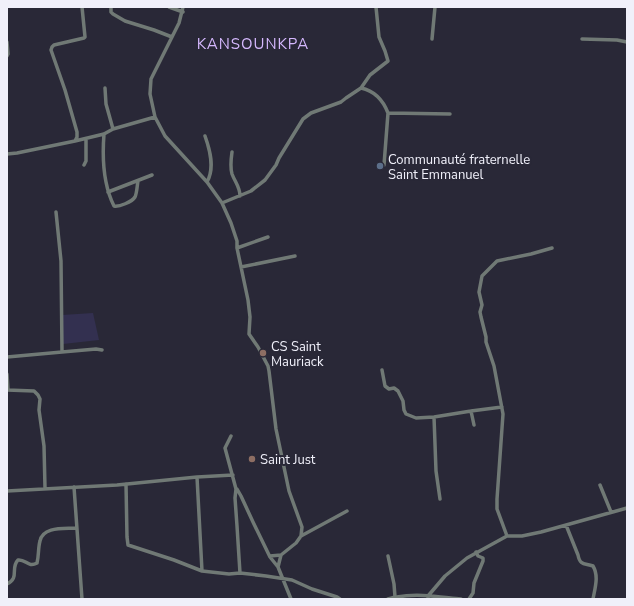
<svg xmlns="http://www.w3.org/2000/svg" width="634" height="606" font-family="'Nunito Sans',sans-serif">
	<rect width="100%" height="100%" fill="#292837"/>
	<!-- green -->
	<path fill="#333050" d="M93 313 99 340 63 344 62 315Z"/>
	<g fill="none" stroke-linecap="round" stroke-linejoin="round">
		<!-- street -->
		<path stroke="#707975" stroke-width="3.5" d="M111 7V12L113 14 125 21 154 30 172 37
			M169 7 183 12
			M183 7 179 23 151 79 150 94 155 117 165 136 207 182 222 203 231 223 237 241V248L248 300 250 317 249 334 258 347 268 366 269 371 276 429 289 491 302 527 301 536
			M432 39 435 7
			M582 39 617 40 627 42
			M7 42 8 54 7 56
			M105 88 106 104 113 129
			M361 88C375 91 383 100 388 113L384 165
			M388 113 450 114
			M104 134C102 159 103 184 114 206 119 207 132 202 135 197 137 193 137 186 138 181
			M205 136C210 150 215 168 207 182
			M75 141 77 137V132L65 90 51 50 52 47 54 45 84 38 85 37 82 7
			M232 152C231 159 230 167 232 174 235 182 240 187 240 196
			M7 154 17 153 75 141 104 134 113 129 155 117
			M84 165 86 161V139
			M108 192 152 175
			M222 203 251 191 265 180 276 165 279 158 303 119 311 113 341 102 346 98 361 88 370 75 388 61 385 51 379 37 376 7
			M56 212 61 261 62 352
			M237 248 268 237
			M241 267 295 256
			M7 357 62 352 96 349 102 350
			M382 370 385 386 389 389 394 388 398 391 403 401 404 410 406 414 416 418 434 417 471 411 502 407
			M7 374 8 390
			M7 390 34 391 38 395 40 399 39 410 44 446 45 488
			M471 411 474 425
			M434 417 436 471 440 499
			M231 436 225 448 236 489 235 498 237 526 240 573
			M197 477 202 571
			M126 484 127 537 128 545 174 560 202 571 229 574 240 573 266 576 292 580 312 589 337 597 340 599
			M600 485 611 512
			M74 487 82 599
			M237 489 241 496 253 522 270 557 278 567 291 599
			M7 491 117 485 197 477 233 475
			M566 525 578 555C580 566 585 563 593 566 599 576 595 588 593 599
			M507 536 497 509V499L503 414 494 366 486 342V337L481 317 480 312 482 305 479 292 482 276 497 261 531 254 552 248
			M270 556 281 555 296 543 301 536 347 511
			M388 556 394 584 395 597
			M278 567 281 555
			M7 584C20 578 10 568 18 560 26 559 28 568 37 563 39 555 38 548 40 541 43 526 65 529 76 528
			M388 599C391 598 394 597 397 597 418 593 440 597 461 599
			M428 599V596L445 576 467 558 507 536H522L541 532 627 508
			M469 599 473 593 474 583 483 561V558L478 556 476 552"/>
	</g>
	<!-- markers -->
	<circle fill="#5c6f8a" stroke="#292837" stroke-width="1.5" cx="380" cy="166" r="4"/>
	<g fill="#8d6e63" stroke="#292837" stroke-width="1.5">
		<circle cx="263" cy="353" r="4"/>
		<circle cx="252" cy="459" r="4"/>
	</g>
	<g text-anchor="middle" stroke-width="4" stroke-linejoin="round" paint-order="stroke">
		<!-- poi labels -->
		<g font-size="13" fill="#f0f0fa" stroke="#292837" text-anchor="start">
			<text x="388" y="164">Communauté fraternelle<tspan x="388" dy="15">Saint Emmanuel</tspan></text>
			<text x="271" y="351">CS Saint<tspan x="271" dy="15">Mauriack</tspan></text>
			<text x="260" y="464">Saint Just</text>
		</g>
		<!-- quarter labels -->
		<g font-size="15" letter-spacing="1" fill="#d5b8fe" stroke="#292837">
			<text x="253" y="49">KANSOUNKPA</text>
		</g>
	</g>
	<!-- border -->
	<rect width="634" height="606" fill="none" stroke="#f0f0fa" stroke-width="16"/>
</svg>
